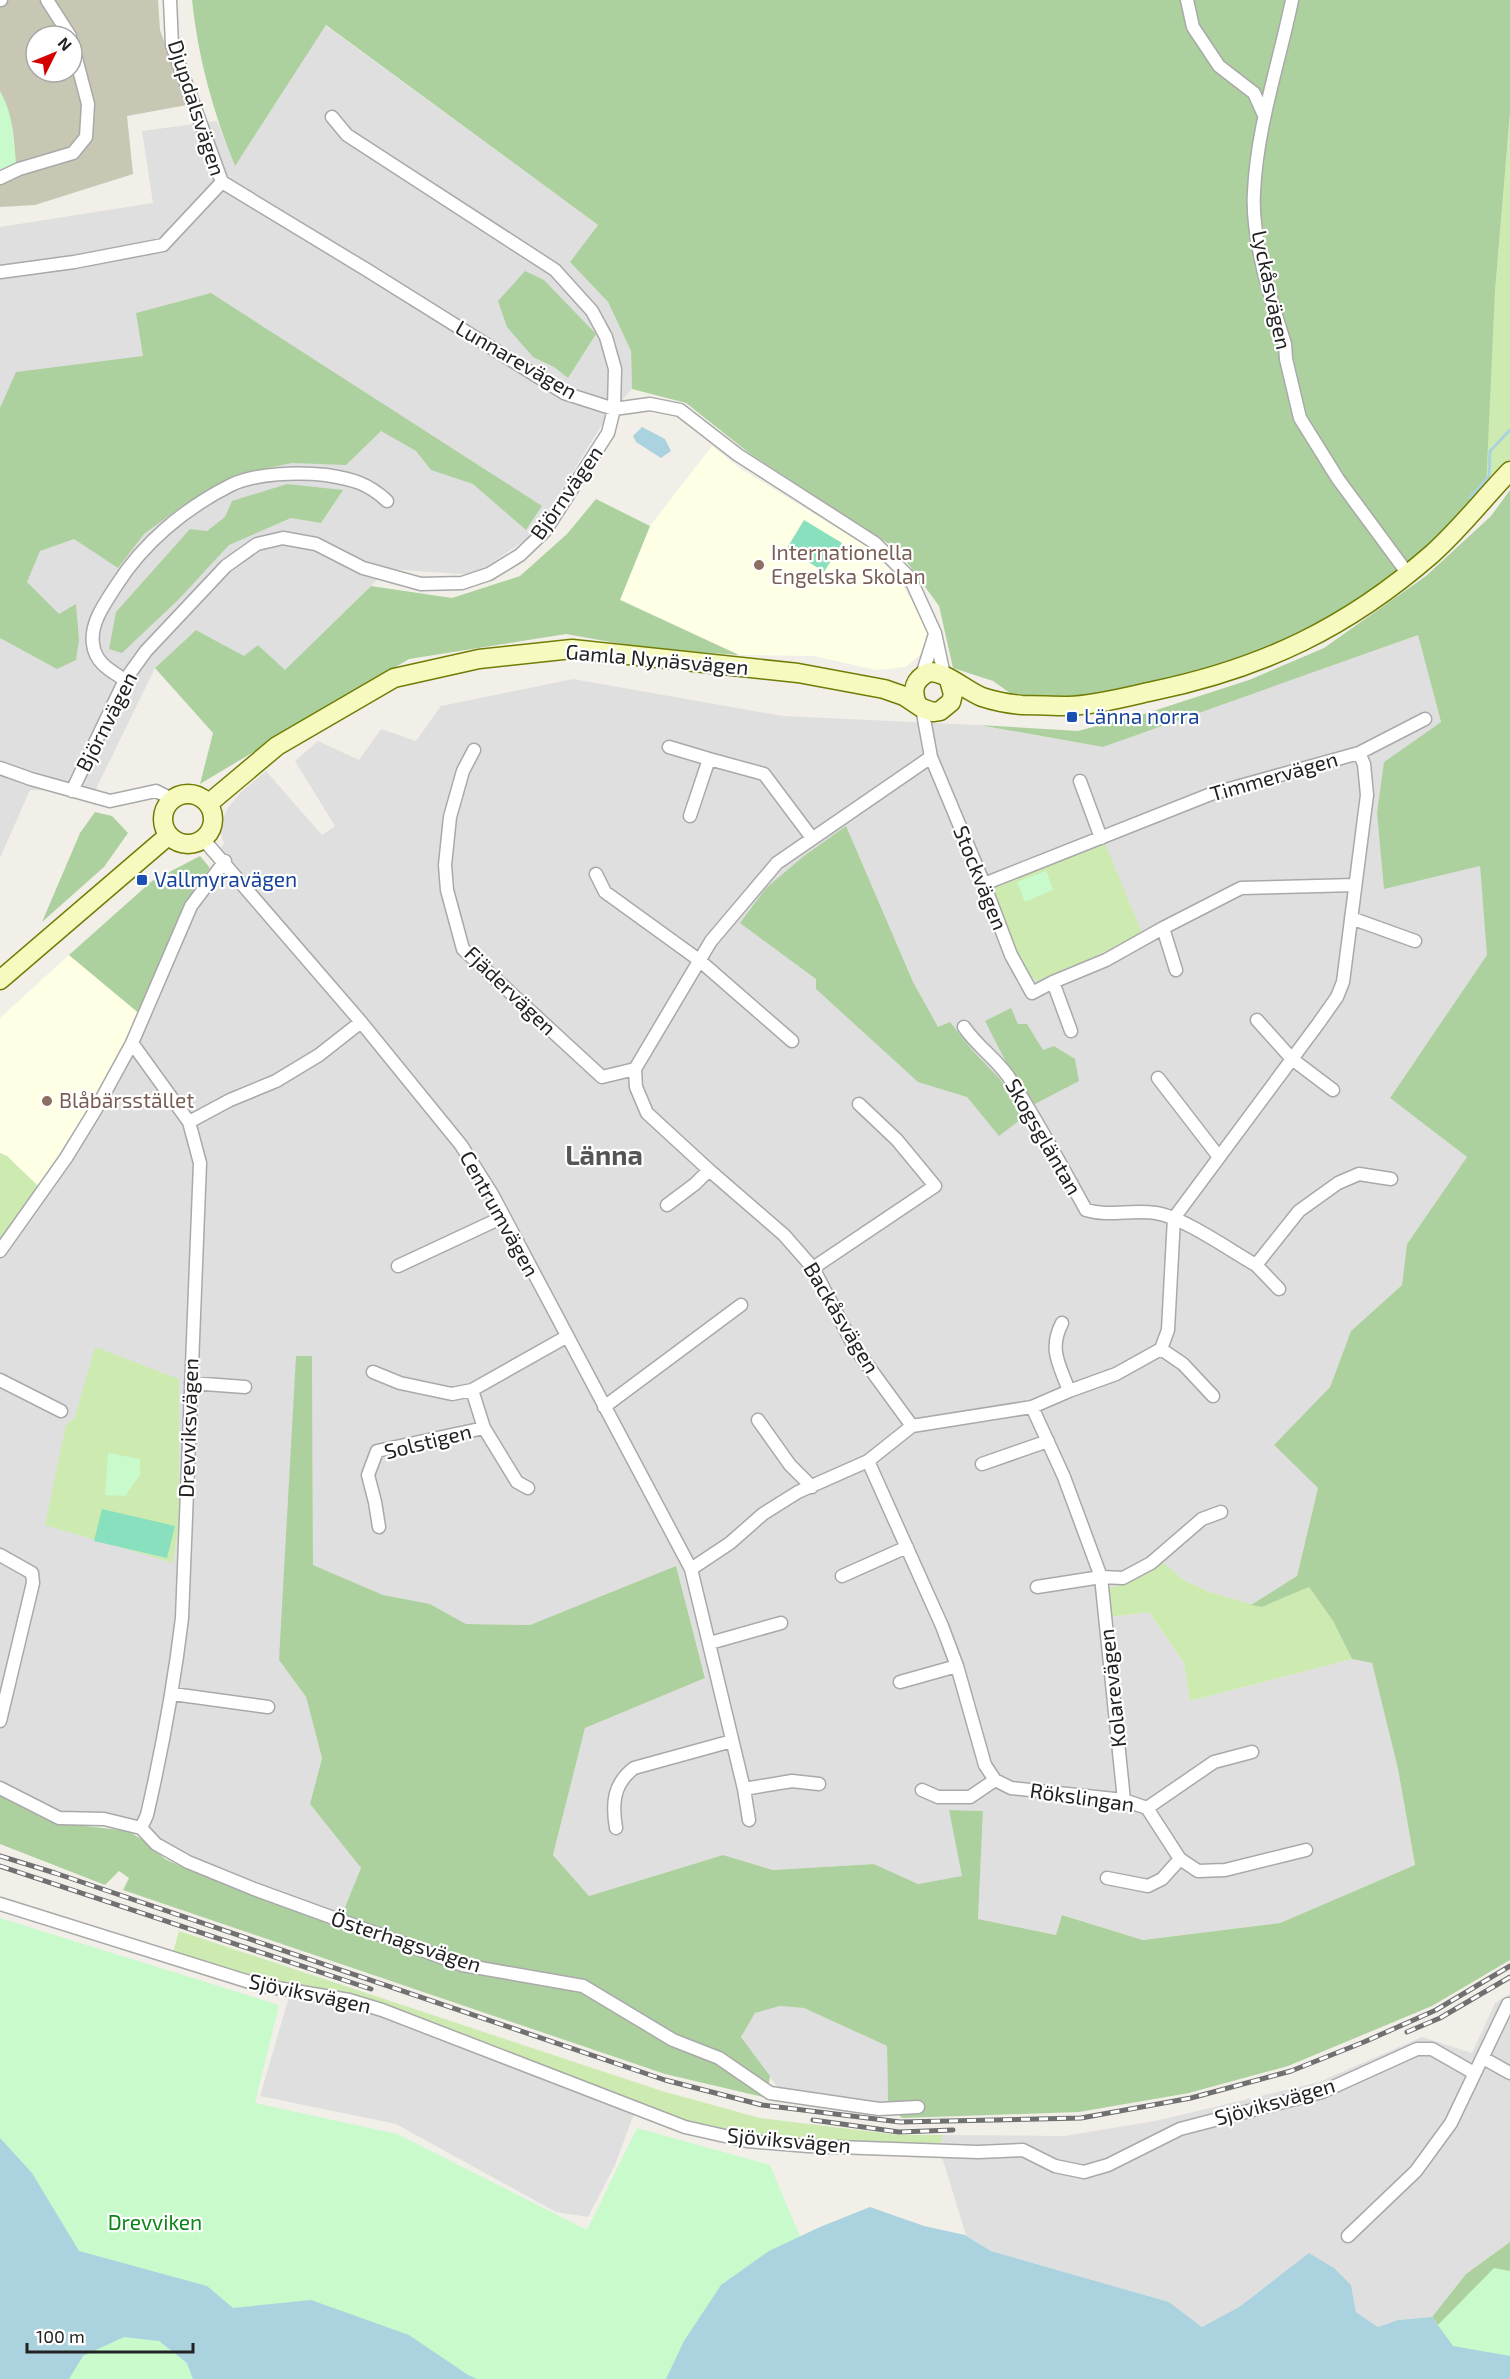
<svg xmlns="http://www.w3.org/2000/svg" width="1510" height="2379" font-family="'Exo 2',sans-serif">
	<rect width="100%" height="100%" fill="#f2efe9"/>
	<!-- residential -->
	<path fill="#e0dfdf" d="M325 25 598 225 570 262 608 302 631 351 632 389 605 420 534 534 474 575 388 569 285 671 258 645 244 657 196 630 155 668 95 791 30 790 0 858V227L153 203 142 131 217 121 235 166Z
		M1418 634 1441 722 1384 762V888L1480 866 1488 955 1390 1098 1467 1157 1407 1244 1402 1285 1351 1331 1330 1387 1274 1445 1318 1488 1297 1576 1251 1605 1209 1592 1182 1579 1164 1563 1135 1580 1107 1590 1109 1617 1149 1612 1184 1663 1190 1701 1352 1659 1372 1663 1398 1769 1415 1865 1280 1923 1143 1940 1063 1915 1056 1935 978 1919 983 1811 949 1810 963 1876 918 1884 874 1864 773 1870 723 1855 589 1896 553 1855 585 1728 705 1677 676 1567 530 1625 466 1624 430 1604 383 1595 313 1565 312 1356 279 1660 306 1697 322 1758 310 1804 361 1868 345 1907 330 1917 169 1859 129 1827 47 1817 0 1793V1239L55 1163 127 1048 187 901 210 868 224 843 220 831 222 820 228 808 241 792 266 771 322 835 335 826 295 761 318 741 359 760 381 729 416 741 441 706 573 679 783 716 978 725 1103 747Z
		M1510 1994V2242L1466 2274 1432 2317 1398 2320 1378 2327 1356 2312 1351 2285 1276 2278 1239 2307 1202 2327 1169 2302 991 2251 966 2235 941 2154 942 2135 1064 2136 1155 2121 1319 2082 1422 2037 1472 2053 1495 2003Z
		M289 1997 349 2004 381 2014 634 2114 615 2165 588 2217 556 2212 396 2124 260 2096Z
		M780 2006 804 2008 887 2046 888 2103 778 2088 741 2037 755 2013Z"/>
	<!-- education -->
	<path fill="#ffffe5" d="M712 446 738 467 869 548 901 582 929 631 921 654 905 667 876 670 814 656 739 655 620 599 650 526Z
		M69 955 141 1015 127 1048 38 1186 7 1156 0 1153V1018Z"/>
	<!-- construction -->
	<path fill="#c7c7b4" fill-rule="evenodd" d="M0 0H158L160 30 187 105 127 116 133 174 35 205 0 207ZM36 36H72V72H36Z"/>
	<!-- grass -->
	<path fill="#cdebb0" d="M1510 113V460L1485 489 1495 292Z
		M1104 841 1142 933 1041 983 1022 972 989 886Z
		M0 1153 7 1156 38 1186 0 1239Z
		M95 1347 179 1379V1524L173 1563 45 1525 66 1425 75 1417Z
		M1164 1563 1182 1579 1209 1592 1262 1607 1309 1587 1333 1621 1352 1659 1190 1701 1184 1663 1149 1612 1109 1617 1107 1589 1135 1580Z
		M179 1931 662 2091 760 2118 899 2135H942L941 2148 748 2138 686 2123 384 2007 290 1989 172 1956Z"/>
	<!-- forest -->
	<path fill="#add19e" d="M192 0H1510V113L1495 292 1486 488 1426 549 1390 577 1300 635 1184 679 1083 696 1041 697 1010 693 993 681 953 668 939 606 898 550 749 453 686 403 632 389 631 351 608 302 570 262 598 225 326 25 235 166C213 112 198 58 192 0Z
		M525 271 544 280 596 334 568 378 554 367 533 357 507 327 498 301Z
		M211 293 542 506 526 530 473 484 431 470 416 451 381 431 346 465 292 463 239 474 185 504 144 534 118 568 74 539 40 551 27 582 59 614 76 604 79 640 76 660 57 669 0 638V408L16 372 143 356 136 313Z
		M287 484 343 490 321 523 291 518 229 545 179 599 122 653 109 649 116 612 190 529 207 531 225 517 232 501Z
		M1510 490V1960L1432 2006 1288 2066 1189 2093 1079 2112 902 2118 888 2103 887 2046 804 2008 780 2006 755 2013 741 2037 770 2076 767 2098 665 2074 123 1890 129 1878 119 1871 105 1885 0 1844V1795L61 1823 128 1831 146 1842 165 1859 191 1871 345 1930V1907L361 1868 310 1804 322 1758 306 1697 279 1660 296 1356H312L313 1565 383 1595 430 1604 466 1624 530 1625 676 1566 705 1678 585 1728 553 1855 589 1896 723 1855 773 1870 874 1864 918 1884 962 1876 949 1810 983 1811 978 1919 1056 1935 1062 1915 1143 1940 1280 1923 1415 1865 1398 1769 1372 1663 1352 1659 1333 1621 1309 1587 1262 1607 1251 1605 1297 1576 1318 1488 1274 1445 1330 1387 1351 1331 1402 1285 1407 1244 1467 1157 1390 1098 1487 955 1480 866 1384 889 1377 813 1384 762 1441 722 1418 635 1103 747 979 725 1078 731 1147 713 1249 680 1324 648 1426 576 1491 516Z
		M596 499 650 526 620 600 739 655 644 648 566 634 409 659 200 784 213 733 155 668 196 630 244 656 258 645 285 670 371 586 452 598 520 576 567 534Z
		M95 812 112 816 128 833 104 867 42 922 80 833Z
		M846 826 913 982 938 1027 950 1022 972 1050 1000 1079 1025 1116 999 1136 967 1097 918 1082 816 989V979L740 923 766 888 804 856Z
		M200 856 210 868 187 901 141 1015 69 955 152 881Z
		M1011 1008 1018 1024H1027L1043 1050 1054 1046 1075 1059 1079 1081 1033 1105 1006 1062 985 1021Z
		M1510 2242V2356L1453 2346 1432 2317 1466 2274Z"/>
	<!-- park -->
	<path fill="#c8facc" d="M0 91C13 114 14 137 16 163L0 172Z
		M1046 871 1053 890 1025 902 1017 882Z
		M108 1453 140 1459V1475L125 1496 105 1495Z
		M0 1918 279 2005 255 2103 397 2134 587 2230 637 2128 770 2165 860 2379H0Z
		M1494 2268 1510 2271V2379H1411L1432 2331Z"/>
	<!-- pitch -->
	<path fill="#88e0be" d="M804 520 842 543 824 572 787 548Z
		M102 1509 175 1526 167 1558 94 1541Z"/>
	<!-- water -->
	<path fill="#aad3df" d="M642 427 665 439 671 451 661 458 636 442 633 436Z
		M0 2138 32 2173 79 2251 207 2286 233 2308 311 2300 409 2335 468 2375 477 2379H193L187 2363 159 2341 124 2337 83 2356 69 2379H0Z
		M870 2207 924 2226 965 2235 991 2251 1169 2302 1202 2327 1239 2307 1309 2253 1334 2268 1351 2285 1356 2312 1378 2327 1398 2320 1432 2317 1453 2346 1510 2356V2379H666L684 2341 721 2285 769 2251 820 2227Z"/>
	<g fill="none" stroke-linecap="round" stroke-linejoin="round">
		<!-- stream -->
		<path stroke="#aad3df" stroke-width="3" d="M1470 498 1489 476 1490 451 1510 430"/>
		<defs>
			<path id="street" d="M0 0H1
				M47 0 70 36
				M170 0 172 45 222 182
				M1187 0 1193 27 1219 66 1254 93 1263 113
				M1292 0C1279 64 1257 126 1254 192 1251 238 1271 300 1285 344L1286 359 1300 418 1338 479 1408 574
				M0 178 19 169 73 153 86 137 88 104 72 43
				M222 182 367 270 564 393 614 409 650 404 680 410 738 455 875 543 910 578 935 633 944 675
				M0 272 74 262 163 245 222 182
				M922 675 935 634
				M125 680C111 671 95 663 93 644 90 623 105 603 116 586 143 543 185 508 231 485 256 473 298 472 326 475 352 479 368 483 387 501
				M922 708 931 757 984 884 1011 955 1032 993 1053 982 1106 960 1163 928 1241 888 1355 885
				M669 747 709 759
				M474 750 463 771 450 817 445 865 447 890 463 949 602 1077 635 1069
				M0 768 31 779 110 801 156 791 172 799
				M1080 781 1101 838
				M72 791 125 680 146 651 226 566 257 544 283 538 316 544 363 568 421 584 462 583 489 574 520 555 545 531 608 433 614 409 615 369 606 337 592 311 555 270 347 135 332 117
				M690 816 709 759 764 774 812 838
				M203 839 361 1022 461 1145 492 1194 691 1569 744 1789 749 1820
				M596 874 605 892 699 960 792 1041
				M984 884 1211 794 1359 753 1425 719
				M1351 918 1415 941
				M1163 928 1176 970
				M1053 982 1071 1031
				M1257 1020 1292 1059 1333 1090
				M964 1027C978 1048 999 1060 1012 1082 1039 1123 1062 1167 1086 1210 1109 1217 1132 1209 1156 1213 1183 1217 1231 1251 1256 1265
				M132 1043 189 1122 200 1163 182 1618C174 1685 162 1750 147 1815L141 1828
				M1158 1078 1219 1157
				M189 1122 230 1100 276 1081 319 1055 361 1022
				M667 1205 695 1184 709 1170
				M0 1251 66 1158 96 1109 132 1043 191 906 225 861
				M398 1266 503 1217
				M813 1268 935 1186 897 1140 859 1104
				M1279 1289 1256 1265 1299 1211 1338 1183 1359 1174 1391 1179
				M1062 1323C1048 1350 1060 1365 1069 1391
				M1161 1349 1183 1364 1213 1396
				M373 1372 400 1383 452 1394 472 1390 484 1428
				M0 1380 61 1411
				M191 1383 245 1387
				M472 1390 566 1337
				M604 1407 741 1305
				M1032 1407 1064 1477 1101 1577 1124 1800
				M758 1420 790 1465 812 1487
				M912 1426 855 1348 813 1268 784 1235 709 1170 647 1113 636 1087 635 1069 711 941 777 863 931 757
				M868 1461 942 1626 957 1666 985 1765 995 1780 1011 1788 1124 1800 1147 1808 1180 1859 1198 1871 1225 1870 1306 1850
				M982 1464 1048 1441
				M379 1527 375 1502 368 1475 377 1451 484 1428 517 1482 528 1488
				M0 1555 32 1573 33 1583 0 1721
				M691 1569 730 1543 763 1514 798 1492 868 1461 912 1426 1032 1407 1069 1391 1116 1374 1161 1349 1168 1330 1174 1218 1318 1024 1337 997 1343 982 1367 795 1364 764 1359 753
				M842 1576 907 1547
				M1037 1587 1101 1577 1123 1578 1151 1563 1202 1519 1221 1512
				M710 1643 781 1623
				M900 1682 957 1666
				M173 1694 268 1707
				M0 1788 59 1818 104 1819 141 1828 156 1844 188 1862 254 1889 463 1965 583 1986 673 2040 719 2058 770 2093 879 2109 918 2107
				M744 1789 792 1781 819 1784
				M922 1790 938 1797H970L995 1780
				M1147 1808 1214 1762 1252 1752
				M616 1828C612 1804 613 1784 634 1768L732 1741
				M1107 1878 1148 1886 1162 1879 1180 1859
				M0 1904 259 1985 349 2000 382 2010 685 2127 747 2141 808 2146 978 2152 1023 2150 1055 2166 1084 2172 1108 2165 1180 2129 1322 2092 1417 2049H1432L1474 2073
				M1483 2058 1510 2073
				M1348 2236 1416 2171 1451 2123 1508 2004"/>
			<path id="secondary" d="M917 704C911 689 915 679 929 672 947 672 965 690 982 697 994 701 1010 704 1022 705 1037 705 1053 706 1068 706 1096 705 1125 697 1153 691 1263 668 1347 628 1432 554 1460 529 1484 498 1510 471
				M163 819a25 25 0 1 1 50 0a25 25 0 1 1-50 0Z
				M208 804 277 746 394 678 479 659 572 649 798 673 884 689 904 696 922 708 933 712 940 711 951 702 953 694 949 680
				M0 980 169 835"/>
		</defs>
		<!-- street casing -->
		<use href="#street" stroke="#a9a9a9" stroke-width="15"/>
		<!-- secondary casing -->
		<use href="#secondary" stroke="#707d05" stroke-width="21"/>
		<!-- street -->
		<use href="#street" stroke="#fff" stroke-width="12"/>
		<!-- secondary -->
		<use href="#secondary" stroke="#f7fabf" stroke-width="18"/>
		<defs>
			<path id="rail" d="M0 1856 55 1873 665 2080 762 2105 900 2122 1081 2118 1191 2098 1291 2071 1364 2042 1436 2010 1510 1966
				M0 1866 371 1989
				M1407 2032 1440 2018 1510 1977
				M813 2120 899 2132 953 2130"/>
		</defs>
		<!-- rail casing -->
		<use href="#rail" stroke="#707070" stroke-width="5"/>
		<!-- rail -->
		<use href="#rail" stroke="#fff" stroke-width="3" stroke-dasharray="9" stroke-linecap="butt"/>
	</g>
	<!-- markers -->
	<g fill="#8d6e63" stroke="#fff" stroke-width="2">
		<circle cx="759" cy="565" r="6"/>
		<circle cx="47" cy="1101" r="6"/>
	</g>
	<g fill="#1a4fb4" stroke="#fff" stroke-width="2">
		<rect x="1066" y="711" width="12" height="12" rx="3"/>
		<rect x="136" y="874" width="12" height="12" rx="3"/>
	</g>
	<g text-anchor="middle" stroke-width="4.5" stroke-linejoin="round" paint-order="stroke">
		<!-- street labels -->
		<g font-size="21" fill="#222" stroke="#fff">
			<text transform="translate(196 108) rotate(72)" y="7">Djupdalsvägen</text>
			<text transform="translate(1271 290) rotate(78)" y="7">Lyckåsvägen</text>
			<text transform="translate(516 360) rotate(30)" y="7">Lunnarevägen</text>
			<text transform="translate(567 493) rotate(-55)" y="7">Björnvägen</text>
			<text transform="translate(657 660) rotate(5)" y="7">Gamla Nynäsvägen</text>
			<text transform="translate(107 722) rotate(-63)" y="7">Björnvägen</text>
			<text transform="translate(1274 777) rotate(-16)" y="7">Timmervägen</text>
			<text transform="translate(980 878) rotate(68)" y="7">Stockvägen</text>
			<text transform="translate(510 991) rotate(44)" y="7">Fjädervägen</text>
			<text transform="translate(1043 1137) rotate(60)" y="7">Skogsgläntan</text>
			<text transform="translate(499 1214) rotate(61)" y="7">Centrumvägen</text>
			<text transform="translate(841 1318) rotate(59)" y="7">Backåsvägen</text>
			<text transform="translate(189 1428) rotate(-88)" y="7">Drevviksvägen</text>
			<text transform="translate(428 1442) rotate(-14)" y="7">Solstigen</text>
			<text transform="translate(1113 1688) rotate(-96)" y="7">Kolarevägen</text>
			<text transform="translate(1082 1798) rotate(8)" y="7">Rökslingan</text>
			<text transform="translate(406 1942) rotate(18)" y="7">Österhagsvägen</text>
			<text transform="translate(310 1994) rotate(12)" y="7">Sjöviksvägen</text>
			<text transform="translate(1275 2102) rotate(-16)" y="7">Sjöviksvägen</text>
			<text transform="translate(789 2141) rotate(5)" y="7">Sjöviksvägen</text>
		</g>
		<!-- education labels -->
		<g font-size="21" fill="#785e54" stroke="#fff" text-anchor="start">
			<text x="771" y="560">Internationella<tspan x="771" dy="24">Engelska Skolan</tspan></text>
			<text x="59" y="1108">Blåbärsstället</text>
		</g>
		<!-- transit labels -->
		<g font-size="21" fill="#164399" stroke="#fff" text-anchor="start">
			<text x="1084" y="724">Länna norra</text>
			<text x="154" y="887">Vallmyravägen</text>
		</g>
		<!-- park labels -->
		<g font-size="21" fill="#0c8416" stroke="#fff">
			<text x="155" y="2230">Drevviken</text>
		</g>
		<!-- district labels -->
		<g font-size="27" font-weight="bold" fill="#555" stroke="#fff">
			<text x="604" y="1165">Länna</text>
		</g>
	</g>
	<!-- north arrow -->
	<g transform="translate(54 54) rotate(47)"><circle r="28" fill="#ffffff" stroke="#a7a7a7" stroke-width="1.5"/>
	<path d="M0-4.5L10 22L0 15L-10 22Z" fill="#d40000"/>
	<text y="-9" font-size="16" font-weight="bold" text-anchor="middle" fill="#222222">N</text>
	</g>
	<!-- scale -->
	<path d="M27 2343v9h166v-9" fill="none" stroke="#222222" stroke-width="3"/>
	<text x="36" y="2343" font-size="18" fill="#222222" stroke="#ffffff" stroke-width="4.5" paint-order="stroke">100 m</text>
</svg>
